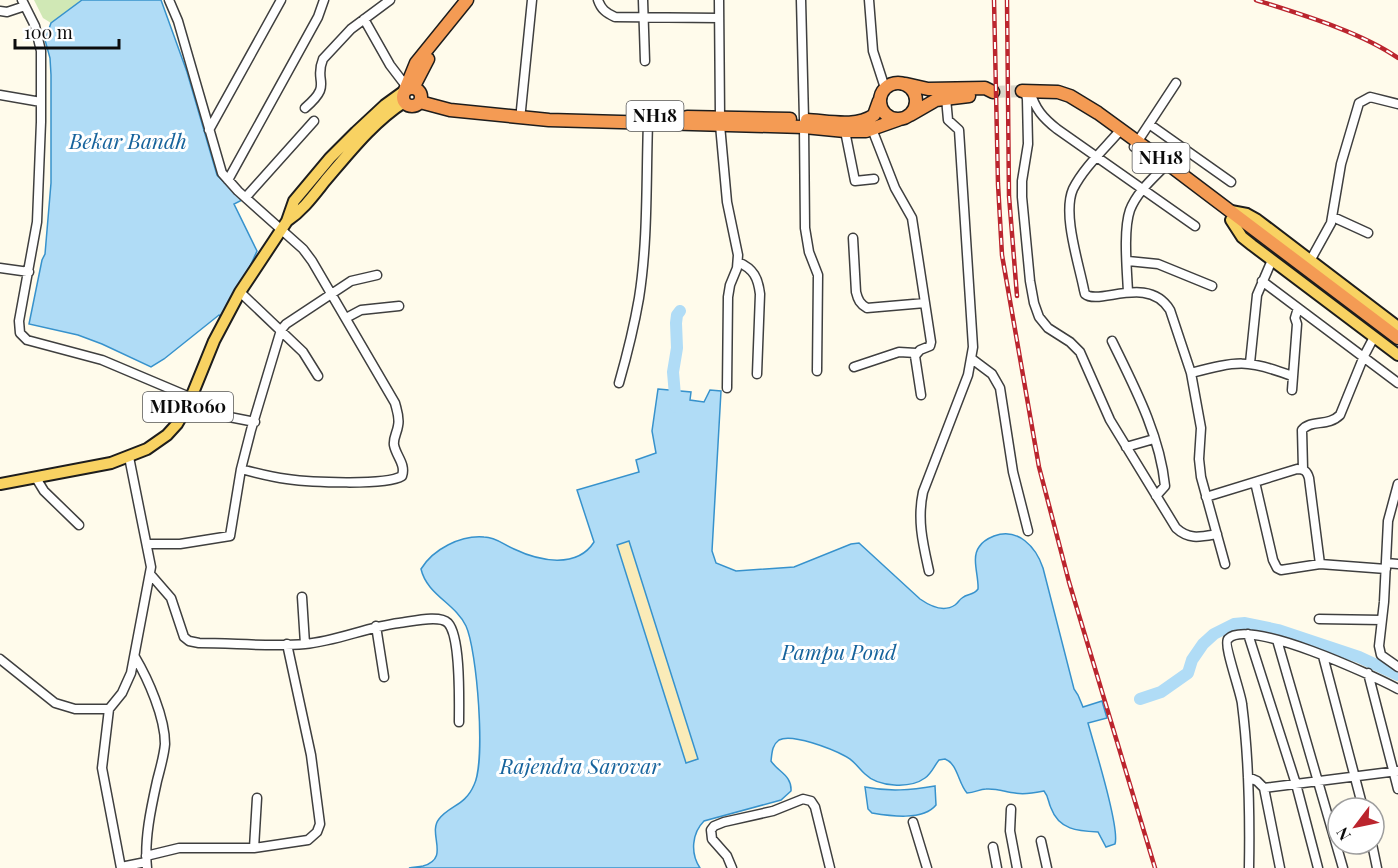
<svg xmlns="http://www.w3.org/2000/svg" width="1398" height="868" font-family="'Playfair Display',serif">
	<rect width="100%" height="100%" fill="#fffbeb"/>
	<!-- green -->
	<path fill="#d0e8b5" d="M34 0H82L51 23 43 18Z"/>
	<!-- sand -->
	<path fill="#faebb8" d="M629 540 698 759 686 763 617 544Z"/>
	<!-- water -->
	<path fill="#b0dcf6" stroke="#3792cc" stroke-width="1.5" fill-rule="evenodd" d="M82 0H161L187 72 217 175 242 200 234 204 257 251 237 295 222 316 219 315 164 359 151 367 102 344 78 335 29 324 42 260 45 254 51 183V75L50 58 45 40 51 23Z
		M658 389 691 392 690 400 704 402 710 390 721 391 712 551 716 563 736 571 794 567 851 544 859 543 920 599C930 606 943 613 955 605 958 603 959 600 962 598 968 593 973 596 978 589 979 576 971 558 979 547 982 542 989 538 994 536 1018 527 1036 547 1043 568L1074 689 1078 695 1083 707 1102 701 1107 718 1088 723C1094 745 1120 828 1115 844L1106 847 1098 832C1078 831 1059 830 1051 808 1048 802 1049 797 1044 791 1034 793 1025 795 1015 793 1006 792 996 788 986 789 979 789 975 793 967 793 958 783 958 764 945 759L939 760C934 766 932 773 925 778 910 789 878 787 865 774 858 768 854 760 845 756 832 749 792 733 779 740 772 745 772 753 771 761 778 772 792 775 791 791L781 800 704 821C692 833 690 853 700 868H409C413 867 418 867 423 866 451 858 427 834 439 819 450 805 465 806 474 785 486 761 477 650 466 626 455 603 427 595 421 569 433 549 461 535 484 537 496 537 504 545 514 549 539 561 577 569 594 542L577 490 639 472 636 460 656 453 652 431ZM629 541 698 759 686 763 617 545Z
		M935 786 936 805C923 821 890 816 872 813L868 809 865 787C890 792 911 790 935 786Z"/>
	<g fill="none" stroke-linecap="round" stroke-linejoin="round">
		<!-- river -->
		<path stroke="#b0dcf6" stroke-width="12" d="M676 407 673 372 677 348 676 323 677 315 680 311
			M1140 699 1161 692 1188 673 1192 660 1203 644 1214 634 1234 624 1245 623 1278 630 1359 657 1398 675"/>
		<!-- highway-tunnel -->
		<path stroke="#dbd7ca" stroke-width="12" stroke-dasharray="12 6" stroke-linecap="butt" d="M993 92 1022 91"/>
		<defs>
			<path id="minor" d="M22 0 35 26 41 51V122L37 222 19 321 20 333 27 340 102 360 192 398
				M169 0 178 21 222 173 238 191 303 249 312 261 395 403C397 411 400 418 398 426 397 433 393 438 394 445 396 456 406 464 402 476 386 486 308 482 287 479 272 477 256 473 241 469
				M598 0C601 9 606 13 615 17L719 18
				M643 0 645 61
				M719 0 720 116
				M801 0 804 119
				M869 0 873 51 885 88
				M0 11 7 12 25 6
				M364 19 390 65 406 86
				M1025 91 1027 99 1028 144 1022 181V197L1030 281 1034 303 1039 317 1048 328 1070 342 1080 352 1110 420 1176 528C1189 540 1200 537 1217 534
				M1030 91C1035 109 1043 118 1057 129L1195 226
				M0 95 41 102
				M305 108C334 83 313 83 323 59L351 29 390 0
				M521 110 532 0
				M1149 124 1231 182
				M720 125 727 202 738 255 737 268 730 285 728 297 727 388
				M804 127 805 228 809 252 818 275 817 371
				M872 129 895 188 912 218 914 231 931 342 930 346 920 350 915 356 921 395
				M209 130 281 0
				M845 131 855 181 874 179
				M1117 134C1102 151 1083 169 1073 189 1062 214 1079 264 1084 290L1085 294C1099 306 1148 274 1170 310L1191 373 1201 428 1199 459 1201 477 1225 564
				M1134 147 1176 83
				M228 180 318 17 324 0
				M246 197 314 121
				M1333 217 1368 233
				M853 238 856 292C858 300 860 304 867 308L925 303
				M1128 261 1158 264 1212 286
				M1310 261 1331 223 1341 164 1359 103 1370 97 1398 104
				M738 262C754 269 758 278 760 294L757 374
				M0 268 29 272
				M1262 281 1298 308
				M240 292 303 352 318 376
				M1128 292C1127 270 1123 230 1130 210 1136 194 1150 181 1162 169
				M346 318 361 310 399 306
				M1112 341C1134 386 1160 435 1165 486L1156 496
				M972 359 992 374 1000 388 1013 472 1028 531
				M1250 363 1257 295 1272 260
				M854 367 899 352 916 353
				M1191 373C1238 361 1246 359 1292 376
				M619 383C627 355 634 327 639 298 648 241 646 181 648 123
				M1292 390 1297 324 1295 318 1298 308 1398 383
				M188 405 209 413 255 422
				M1126 447 1154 439
				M1303 469 1302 430C1311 419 1328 427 1340 415L1364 356 1374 337
				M36 478 44 491 79 525
				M1255 482 1273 560 1277 568 1281 570 1320 564 1386 569
				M1398 484 1388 521 1384 602 1379 646 1381 655 1398 667
				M1206 497 1297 469C1304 469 1307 471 1309 478L1320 564
				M148 544H180L230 536 241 469 251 430 281 330 286 324 351 281 377 275
				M1386 563 1398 564
				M929 571C923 544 917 520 923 492L968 375 973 347 959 130 948 120 946 98
				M151 575 171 598 184 637 189 641 199 643C234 643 270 647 305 644 337 641 367 627 399 623 410 622 439 614 448 623 461 637 459 702 459 722
				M302 597 305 644
				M1319 619 1382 620
				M376 626 384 677
				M1248 634 1296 784 1318 868
				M1277 640 1343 868
				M1323 656 1363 808
				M135 657C148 679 165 717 165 744 164 756 160 769 157 781 151 808 144 840 147 868
				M0 659 55 703 75 709H109
				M1368 673 1398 789
				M1248 777 1257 781 1264 788 1280 868
				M1264 788 1398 771
				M1011 809 1010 831 1017 868
				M913 822 927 868
				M1041 841 1047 868
				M1372 844 1377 868
				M993 847 997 868
				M254 848 257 798
				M146 856 179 848H254L308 840 317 832 320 824 311 755 287 644
				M121 867 146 862
				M121 868 102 768 109 709 122 693 131 673 151 567 129 457
				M732 868 727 856 712 839 711 830 714 826 724 822 773 811 803 799 811 801 815 807 830 868
				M1249 868C1250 813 1249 759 1242 704 1241 693 1223 644 1228 639 1248 617 1374 676 1398 689"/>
			<path id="major" d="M1231 211 1247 214 1256 219 1398 327
				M1231 220 1242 237 1252 245 1398 355
				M287 221C303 210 313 196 325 181 349 153 373 122 404 102
				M0 484 111 463 147 449 167 435 177 424 188 405 214 341 240 292 287 221 294 201 330 158 356 132 385 105 403 92"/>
			<path id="highway" d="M880 101a18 18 0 1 1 36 0a18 18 0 1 1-36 0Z
				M906 84 928 89 985 88 993 92
				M403 97a9 9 0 1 1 18 0a9 9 0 1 1-18 0Z
				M413 88 428 59
				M405 90 416 63 467 0
				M1022 91 1058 92 1070 96 1098 113 1164 161 1398 338
				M420 102 450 110 549 120 804 127 845 131H866L900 119
				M910 115 936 100 969 96
				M687 117 790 119
				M807 120C828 121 856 128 874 115L879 101"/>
		</defs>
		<!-- minor casing -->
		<use href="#minor" stroke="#3f3f3f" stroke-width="11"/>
		<!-- major casing -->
		<use href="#major" stroke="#1d1d1d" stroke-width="14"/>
		<!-- highway casing -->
		<use href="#highway" stroke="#1d1d1d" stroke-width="15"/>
		<!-- minor -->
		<use href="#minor" stroke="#fff" stroke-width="8"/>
		<!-- major -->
		<use href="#major" stroke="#f8d262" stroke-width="10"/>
		<!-- highway -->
		<use href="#highway" stroke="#f49b54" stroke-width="12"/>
		<defs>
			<path id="rail" d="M994 0 998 184 1002 255 1039 467 1069 582 1155 868
				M1007 0 1009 196 1017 296
				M1256 0C1300 14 1361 32 1398 58"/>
		</defs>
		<!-- rail casing -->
		<use href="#rail" stroke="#bb252e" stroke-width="4.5"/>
		<!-- rail -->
		<use href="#rail" stroke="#fff" stroke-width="2" stroke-dasharray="7" stroke-linecap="butt"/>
	</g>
	<g text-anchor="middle" stroke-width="6" stroke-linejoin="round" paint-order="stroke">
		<!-- shield labels -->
		<g fill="#fff" stroke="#555" stroke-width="1.5">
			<rect x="626.5" y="101" width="57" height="30" rx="4.5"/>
			<rect x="1132.5" y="143" width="57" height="30" rx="4.5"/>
			<rect x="143" y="392" width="90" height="30" rx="4.5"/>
		</g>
		<g font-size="18" font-weight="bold" fill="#0c0c0c">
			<text x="655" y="122">NH18</text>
			<text x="1161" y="164">NH18</text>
			<text x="188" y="413">MDR060</text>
		</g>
		<!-- water labels -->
		<g font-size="21" font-style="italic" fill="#16639c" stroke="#fff">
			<text x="128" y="149">Bekar Bandh</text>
			<text x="839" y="660">Pampu Pond</text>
			<text x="580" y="774">Rajendra Sarovar</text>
		</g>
	</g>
	<!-- north arrow -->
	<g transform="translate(1356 826) rotate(238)"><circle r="28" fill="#ffffff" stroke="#9e9e9e" stroke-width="1.5"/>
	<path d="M0-4.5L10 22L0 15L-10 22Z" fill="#bb252e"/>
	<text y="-9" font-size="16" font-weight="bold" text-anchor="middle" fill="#0c0c0c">N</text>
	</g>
	<!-- scale -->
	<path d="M15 39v9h104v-9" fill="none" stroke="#0c0c0c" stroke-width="3"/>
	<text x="24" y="39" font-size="18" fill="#0c0c0c" stroke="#ffffff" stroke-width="4.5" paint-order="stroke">100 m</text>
</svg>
